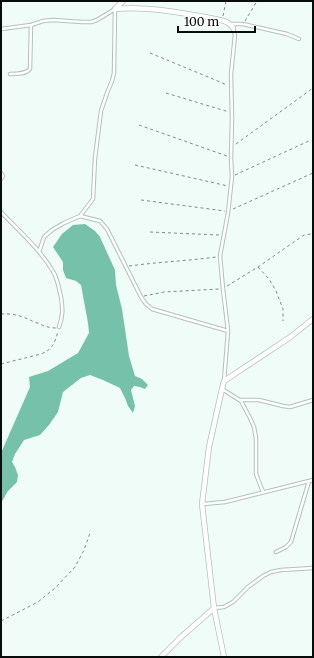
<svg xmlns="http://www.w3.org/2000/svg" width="314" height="658" font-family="Merriweather,serif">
	<rect width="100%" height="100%" fill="#effcf7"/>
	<!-- water -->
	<path fill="#76c1a9" d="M85 224 95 231 100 237 115 270 116 285 122 309 129 356 135 376 142 379 148 385 145 389 140 387 134 386 131 390 135 406 133 413 128 406 125 398 120 388 103 380 90 375 81 378 63 392 58 412 49 425 40 435 24 440 15 454 12 462 15 467 18 475 17 482 8 491 1 503V453L30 387 29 377 48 371 78 353 89 333 88 323 81 285 76 281 66 278 63 270V262L53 247 62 234 73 225Z"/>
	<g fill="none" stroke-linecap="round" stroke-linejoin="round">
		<defs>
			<path id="service" d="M231 24H243L287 34 299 39
				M1 29 31 25 43 21 53 20 82 22H91L97 20 115 9
				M10 74C17 74 26 74 30 69L31 25
				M1 173 3 176 1 179
				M1 212C19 231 41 250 54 273 58 281 59 289 61 297 63 309 63 316 59 327
				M80 216 100 221 107 229 141 297 146 304 152 309 228 331
				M39 252 44 237 52 230 64 223 80 216 93 199 95 158 101 111 107 93 112 81 114 73 115 9
				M224 381 228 331 223 289 220 256 228 213 232 176 231 158 232 119 231 74 235 35 233 28
				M222 389 241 401 250 418 254 427 256 438V474L263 492
				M241 400H259L283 406 290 407 313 400
				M203 504 225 502 313 480
				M276 552 286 547 291 542 309 481
				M214 608 224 607 233 602 248 587 263 576 271 572 281 570 313 568"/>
			<path id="minor" d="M115 9C143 6 178 12 205 17 214 19 228 19 233 28
				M115 9 123 1
				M161 657 180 638 214 608
				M224 657 214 608 202 504 209 447 222 389 224 381 289 338 313 319"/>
		</defs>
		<!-- service casing -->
		<use href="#service" stroke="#b3c0bb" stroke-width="4.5"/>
		<!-- minor casing -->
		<use href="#minor" stroke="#b3c0bb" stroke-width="6"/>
		<!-- path -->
		<path stroke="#818a87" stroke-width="1" stroke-dasharray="3 3" stroke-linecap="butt" d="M223 16 226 1
			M245 21 257 1
			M150 53 213 79 227 85
			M166 93 229 112
			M139 125 227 156
			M236 144 313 88
			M135 165 228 186
			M235 175 311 140
			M141 200 225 211
			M233 209 313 173
			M150 232 219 235
			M129 266C158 262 187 261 216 257
			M258 267 269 279 276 291 283 309V321
			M227 286 258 267 304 235 311 234
			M144 296 164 292 219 289
			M1 314C11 313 23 316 32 321 40 324 47 328 56 328
			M1 364 41 354C52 350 55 343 58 331
			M1 621 38 602 55 588 75 567 84 550 90 533"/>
		<!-- service -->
		<use href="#service" stroke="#fff" stroke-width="2.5"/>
		<!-- minor -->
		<use href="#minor" stroke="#fff" stroke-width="4.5"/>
	</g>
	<!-- border -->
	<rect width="314" height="658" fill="none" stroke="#080c0b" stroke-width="4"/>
	<!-- scale -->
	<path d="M178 26v6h77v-6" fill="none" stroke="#080c0b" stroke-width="2"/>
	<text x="184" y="26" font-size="12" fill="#080c0b" stroke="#ffffff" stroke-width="3" paint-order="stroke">100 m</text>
</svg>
